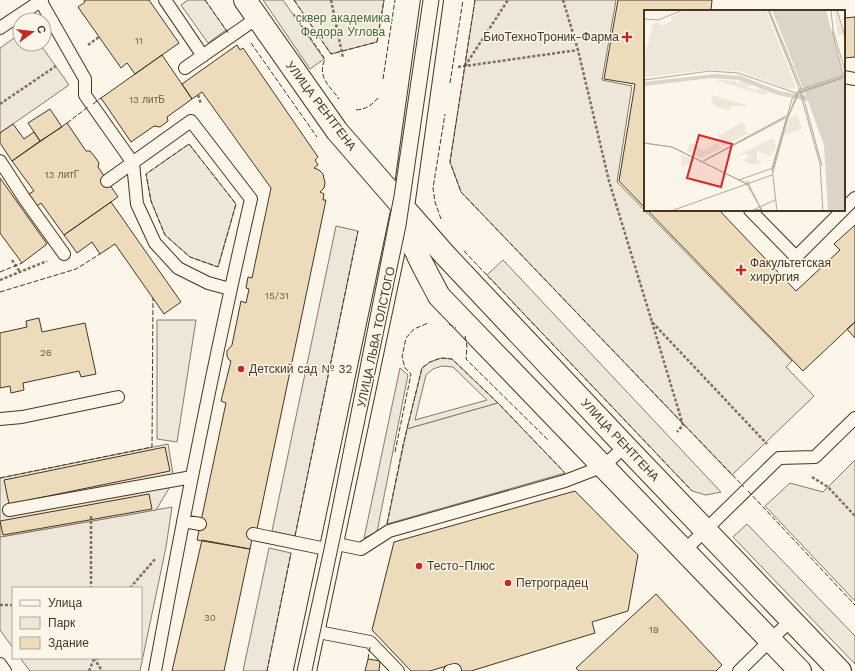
<svg xmlns="http://www.w3.org/2000/svg" width="855" height="671" font-family="'Work Sans',sans-serif">
	<rect width="100%" height="100%" fill="#fbf6e9"/>
	<!-- green -->
	<path fill="#ede6d9" stroke="#887966" fill-rule="evenodd" d="M188 0H205L226 30 208 43 181 5Z
		M294 0H384L377 42 331 54Z
		M475 0H616L602 80 632 86 617 182 792 361 786 367 814 396 732 475 461 192 450 162Z
		M20 34V44H40L69 85 0 133V48Z
		M189 144 236 204 218 267 190 257 165 235 151 201 146 174Z
		M336 226 358 231 295 536 272 531Z
		M503 260 721 492 706 495 692 491 487 275Z
		M157 320H196L177 442 157 439Z
		M441 358 452 359 498 403 407 429 422 368 430 362ZM442 366 453 367 487 400 415 420 426 375 433 369Z
		M855 460V601L765 506 790 483 823 492Z
		M172 507 166 547 140 671H30L20 658H141V588H13V648L0 630V537Z
		M269 548 291 553 267 671H243Z"/>
	<!-- parking -->
	<path fill="#ede7d9" stroke="#887966" d="M263 0H283L324 59 310 69Z
		M400 368 408 375 377 532 364 538Z
		M498 403 565 473 387 524 407 429Z
		M168 444 174 480 156 510 0 537V478Z
		M747 524 855 636V664L733 537Z"/>
	<!-- building -->
	<path fill="#ecdcbc" stroke="#4a3520" d="M84 0H149L179 43 135 74 127 63 121 68 78 7 85 2Z
		M618 0H712L711 11H645V208L619 181 635 84 604 79Z
		M855 17V57L844 58V18Z
		M237 45 240 50 243 48 318 157 315 160 318 165 314 168 319 170 323 174 325 183 324 188 320 192 324 194 323 200H326L257 529H254L250 549 197 540 226 403 221 401 231 361 229 360 227 356V351L232 345 241 301 246 303 249 289 246 288 248 277 252 278 271 188 202 92 192 99 182 84Z
		M162 55 192 99 167 117 168 121 160 127 154 126 131 142 101 98Z
		M50 109 62 127 40 141 28 123Z
		M67 123 86 151H90L95 157 99 163 98 167 118 197 64 235 41 203 37 206 29 194 34 191 12 161Z
		M13 124 24 139 34 132 40 141 12 161 0 143V133Z
		M0 178 47 244 22 263 0 233Z
		M111 202 181 302 164 314 115 244 100 254 92 242 77 253 64 235Z
		M647 210H719L796 291 840 250 834 244 855 225V322L803 371Z
		M39 318 42 332 85 323 96 374 81 377 79 371 23 383 24 390 11 393 10 386 0 388V333L27 327 26 321Z
		M855 322V338L847 329Z
		M165 447 170 471 9 504 4 480Z
		M575 491 638 555 628 611 592 622 595 633 471 671H455L453 664 430 671H411L372 630 394 542Z
		M149 494 152 509 3 535 0 521Z
		M202 540 250 549 224 671H172Z
		M656 594 722 665 716 671H579L576 668Z
		M368 659 380 661 379 671H365Z"/>
	<g fill="none" stroke-linecap="round" stroke-linejoin="round">
		<defs>
			<path id="lane" d="M40 0 85 79V95L133 163 137 204 155 243 178 268 208 283 230 289
				M165 0 203 56
				M0 28 42 0
				M185 68 257 18
				M844 77 855 79
				M0 161 24 198 64 254
				M107 181 191 121 251 199C215 355 184 513 155 671
				M844 209 855 198
				M750 210 796 257 843 210
				M0 419 22 417 118 397
				M9 510 192 477
				M183 521 200 524
				M253 534 331 550
				M332 543 361 549 389 531 565 481 604 466 625 446
				M685 550 779 458 815 457 855 418
				M313 631 370 642 398 671
				M0 664 5 671
				M450 671 455 670
				M739 671 791 620"/>
			<path id="street" d="M245 0 337 131 403 207"/>
			<path id="secondary" d="M403 207 445 255 625 446 840 671
				M404 212C408 242 425 269 439 296L800 671
				M305 671 403 207 432 0"/>
		</defs>
		<!-- lane casing -->
		<use href="#lane" stroke="#4a3520" stroke-width="14"/>
		<!-- street casing -->
		<use href="#street" stroke="#4a3520" stroke-width="24"/>
		<!-- secondary casing -->
		<use href="#secondary" stroke="#4a3520" stroke-width="24"/>
		<!-- path -->
		<path stroke="#7f6f5c" stroke-width="2.5" stroke-dasharray="3 2" stroke-linecap="butt" d="M331 0 343 58
			M563 0 578 50 609 181 652 322 767 444
			M88 45 99 37
			M465 66 508 0
			M458 67 578 50
			M198 95 201 104
			M0 104 56 66
			M12 260 20 272
			M0 280 47 261
			M652 322 683 425 677 432
			M812 477 828 487 855 516
			M91 516V588
			M130 588 156 558
			M0 605H13
			M94 658 102 671
			M89 671 94 659 102 658"/>
		<!-- lane -->
		<use href="#lane" stroke="#fbf6e9" stroke-width="12"/>
		<!-- street -->
		<use href="#street" stroke="#fbf6e9" stroke-width="22"/>
		<!-- secondary -->
		<use href="#secondary" stroke="#fbf6e9" stroke-width="22"/>
		<!-- tram -->
		<path stroke="#4a3520" stroke-width="1" d="M297 671 324 549 394 196 423 0
			M312 671 406 226 439 0"/>
		<!-- fence -->
		<path stroke="#4a3520" stroke-width="1" stroke-dasharray="5 2" stroke-linecap="butt" d="M205 0 229 34
			M294 0 331 54 377 42 384 0
			M475 0 450 162 461 192 744 487
			M294 14 325 59C317 77 329 85 339 99
			M251 43 317 137
			M383 79 395 0
			M450 83 463 0
			M93 104 101 98
			M356 110C366 109 371 106 378 98
			M67 123 88 107
			M189 144 236 204 218 267 190 257 165 235 151 201 146 174Z
			M441 219 435 202 433 188 445 114
			M464 251 692 491
			M0 272 22 263
			M0 292 76 269 100 254
			M449 324 456 328
			M465 336 467 346 466 359 549 441
			M395 452 411 374 405 368 402 357 406 338 414 329 428 323
			M0 478 152 447 153 298
			M748 491 855 605
			M387 524 403 445 422 368 430 362 441 358 452 359 498 403 565 473
			M295 536 358 231
			M368 659 370 647
			M267 671 291 553"/>
	</g>
	<!-- markers -->
	<g fill="#c62828" stroke="#fbf6e9" stroke-width="1.5">
		<path d="M625 31h4v4h4v4h-4v4h-4v-4h-4v-4h4z"/>
		<path d="M739 264h4v4h4v4h-4v4h-4v-4h-4v-4h4z"/>
		<circle cx="241" cy="369" r="4"/>
		<circle cx="419" cy="566" r="4"/>
		<circle cx="508" cy="583" r="4"/>
	</g>
	<g text-anchor="middle" stroke-width="3" stroke-linejoin="round" paint-order="stroke">
		<!-- number labels -->
		<g font-size="10" fill="#725f47">
			<text x="139" y="44">11</text>
			<text x="147" y="103">13 литБ</text>
			<text x="62" y="178">13 литГ</text>
			<text x="277" y="299">15/31</text>
			<text x="46" y="356">26</text>
			<text x="210" y="621">30</text>
			<text x="654" y="633">19</text>
		</g>
		<!-- park labels -->
		<g font-size="12" fill="#436837" stroke="#fbf6e9">
			<text x="343" y="22">сквер академика<tspan x="343" dy="14">Федора Углова</tspan></text>
		</g>
		<!-- poi labels -->
		<g font-size="12" fill="#4a3520" stroke="#fbf6e9" text-anchor="start">
			<text x="619" y="41" text-anchor="end">БиоТехноТроник-Фарма</text>
			<text x="750" y="267">Факультетская<tspan x="750" dy="14">хирургия</tspan></text>
			<text x="249" y="373">Детский сад № 32</text>
			<text x="427" y="570">Тесто-Плюс</text>
			<text x="516" y="587">Петроградец</text>
		</g>
		<!-- street labels -->
		<g font-size="12" fill="#4a3520" stroke="#fbf6e9">
			<text transform="translate(321 106) rotate(53)" y="4">УЛИЦА РЕНТГЕНА</text>
			<text transform="translate(376 337) rotate(-78)" y="4">УЛИЦА ЛЬВА ТОЛСТОГО</text>
			<text transform="translate(620 440) rotate(47)" y="4">УЛИЦА РЕНТГЕНА</text>
		</g>
	</g>
	<!-- overview -->
	<g transform="translate(644 10)">
		<rect width="201" height="201" fill="#fbf6e9"/>
		<path d="M44 0H122L152 78 144 79 95 61 64 60 3 67 0 65V49L9 14 14 12 16 16 28 11 27 7ZM190 0H192L199 24 194 26ZM71 70 92 71 93 74 94 71 96 75V71H94L96 70 109 75 100 76 117 81 112 77 133 85 119 81 124 84 120 85ZM68 85 102 95V96H87L85 100 73 97 67 91ZM153 105 158 119 140 125 145 109ZM99 112 102 117 100 121 104 123 79 137 74 126ZM127 129 131 130 130 134 132 135 130 143H127L126 146 113 141V150L118 152 108 155 100 150 105 147 103 143 91 147ZM46 133 60 140 74 133 77 138 57 148 43 141ZM37 144 50 150V152L38 157Z" fill="#ede6d9"/>
		<path d="M128 0H182L201 75V201H184L180 135 164 91 134 85 96 70 67 68 0 76V72L71 64 97 66 135 81 162 86Z" fill="#dcd4c6"/>
		<path fill="none" stroke="#b4a999" stroke-width="1" d="M124 0 154 75 176 154 179 201M125 0 156 75 178 156M187 0 189 20 201 61M193 0 201 27M0 9 14 10 39 0M188 21 199 65M0 70 66 61 94 63 152 83 201 67M0 133 28 137 103 174 118 201M0 133 28 137 105 175M59 151 142 106M60 151 141 108M129 162 144 107 155 83M95 170 129 158 141 114 153 84 201 67M103 171 118 201M27 201 128 165M106 201 118 199M107 201 131 190M133 201 128 158 148 89 155 80 201 65"/>
		<path fill="#d62828" fill-opacity="0.15" stroke="#d62828" stroke-width="2" d="M55 125 88 134 77 177 43 168Z"/>
		<rect width="201" height="201" fill="none" stroke="#4a3520" stroke-width="2"/>
	</g>
	<!-- legend -->
	<rect x="12" y="587" width="130" height="72" fill="#fbf6e9" stroke="#b4a999"/>
	<rect x="20" y="600" width="20" height="6" fill="#fbf6e9" stroke="#b4a999"/>
	<text x="48" y="607" font-size="12" fill="#4a3520">Улица</text>
	<rect x="20" y="617" width="20" height="12" fill="#ede6d9" stroke="#b4a999"/>
	<text x="48" y="627" font-size="12" fill="#4a3520">Парк</text>
	<rect x="20" y="637" width="20" height="12" fill="#ecdcbc" stroke="#b4a999"/>
	<text x="48" y="647" font-size="12" fill="#4a3520">Здание</text>
	<!-- north arrow -->
	<g transform="translate(32 32) rotate(75)"><circle r="19" fill="#fbf6e9" stroke="#b4a999"/>
	<path d="M0-3L7 15L0 10L-7 15Z" fill="#c62828"/>
	<text y="-6" font-size="11" font-weight="bold" text-anchor="middle" fill="#4a3520">С</text>
	</g>
</svg>
